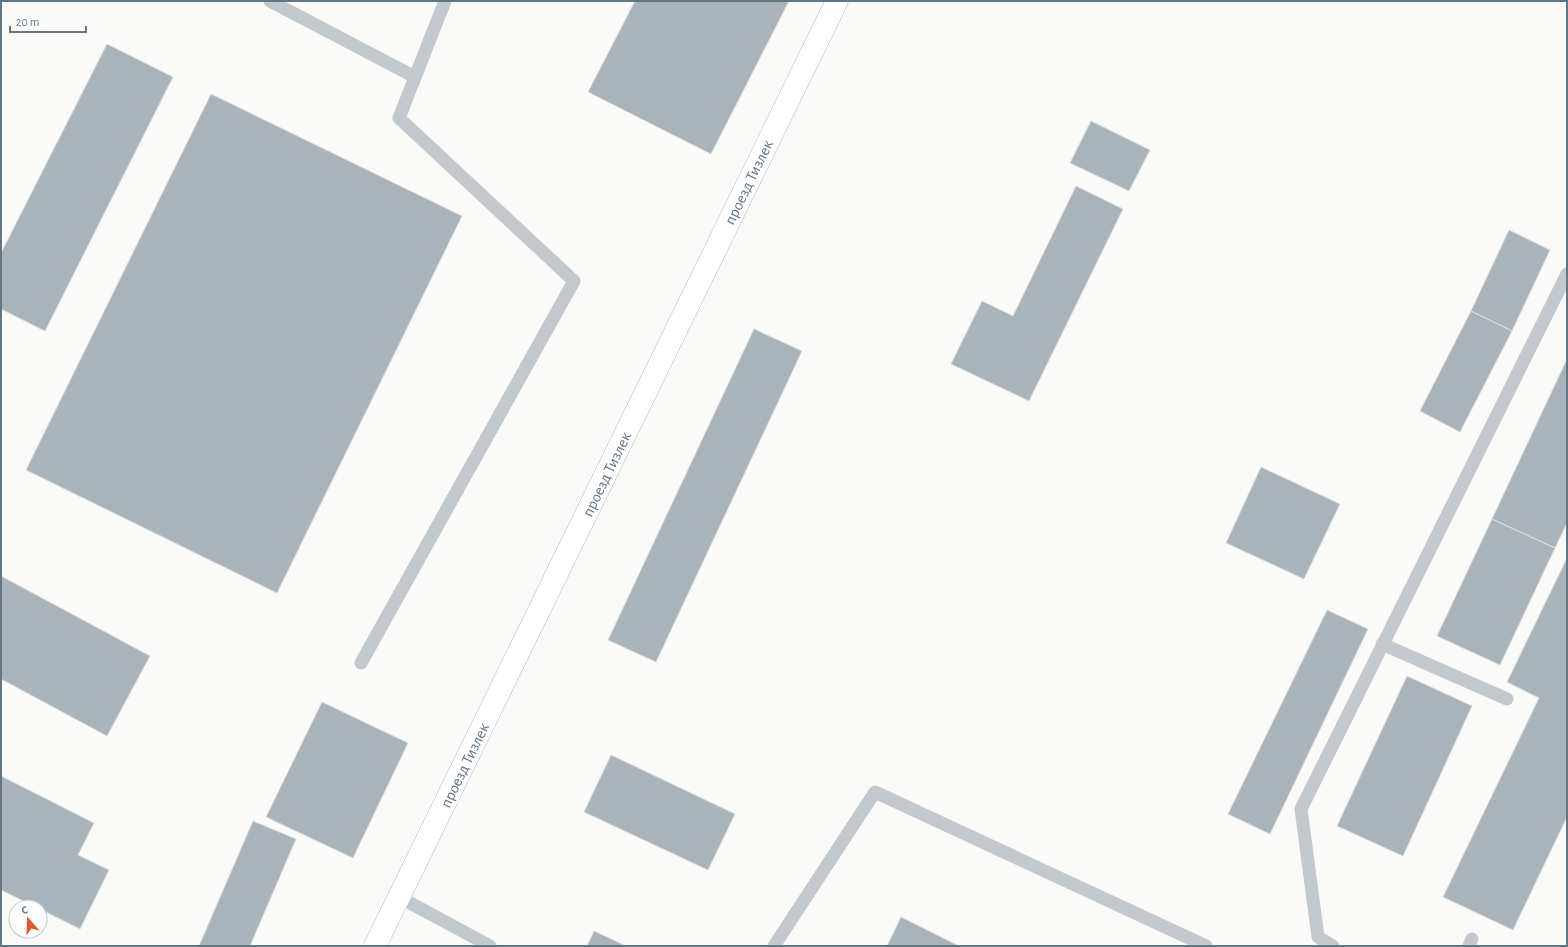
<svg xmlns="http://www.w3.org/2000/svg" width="1568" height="947" font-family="'Alegreya Sans',sans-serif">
	<rect width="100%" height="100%" fill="#fafaf8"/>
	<!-- building -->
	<path fill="#aab3b9" stroke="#dcdcda" d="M635 1H789L711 154 588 92Z
		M107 44 173 77 45 331 1 309V253Z
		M211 94 462 216 277 593 26 470Z
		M1091 121 1150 150 1129 191 1070 163Z
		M1076 186 1123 209 1029 401 951 364 982 301 1013 316Z
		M1509 230 1550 250 1512 331 1471 311Z
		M1471 311 1512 331 1460 432 1420 411Z
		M754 329 802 351 656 662 608 640Z
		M1567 359V523L1555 548 1492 519Z
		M1261 467 1340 504 1304 579 1226 543Z
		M1492 519 1555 548 1500 665 1437 636Z
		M1567 558V817L1513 930 1443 897 1539 698 1507 682Z
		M1 576 150 656 107 736 1 679Z
		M1327 610 1368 629 1270 834 1228 814Z
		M1407 676 1472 706 1403 856 1337 826Z
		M322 702 408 743 353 858 266 817Z
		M611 755 735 814 708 870 584 812Z
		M1 776 94 823 78 855 109 870 80 929 40 909V907H36L1 890Z
		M253 821 296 839 250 946H199Z
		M901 917 959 946H887Z
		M594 931 626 946H587Z"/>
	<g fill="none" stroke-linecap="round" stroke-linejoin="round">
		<defs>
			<path id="secondary" d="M375 946 837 1"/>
		</defs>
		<!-- secondary casing -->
		<use href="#secondary" stroke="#b3babf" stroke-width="23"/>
		<!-- lane -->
		<path stroke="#c3c8cc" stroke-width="13" d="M270 1 415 77
			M1382 644 1507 699
			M361 663 574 281 399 118 445 1
			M399 897 490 946
			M774 946 875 792 1206 946
			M1333 946 1318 937 1301 809 1567 274
			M1469 946 1472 939"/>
		<!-- secondary -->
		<use href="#secondary" stroke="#fff" stroke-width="22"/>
	</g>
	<g text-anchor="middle" stroke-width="4" stroke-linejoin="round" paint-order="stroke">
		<!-- street labels -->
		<g font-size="16" fill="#657683" stroke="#fff">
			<text transform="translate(748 182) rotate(-64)" y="6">проезд Тизлек</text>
			<text transform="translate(606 474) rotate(-64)" y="6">проезд Тизлек</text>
			<text transform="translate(464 765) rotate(-64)" y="6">проезд Тизлек</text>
		</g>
	</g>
	<!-- border -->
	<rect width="1568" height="947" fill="none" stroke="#657683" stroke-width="4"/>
	<!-- north arrow -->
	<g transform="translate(28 919) rotate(340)"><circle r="19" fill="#ffffff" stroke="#c1c8cd"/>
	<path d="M0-3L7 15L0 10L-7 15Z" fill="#e4572e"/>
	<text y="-6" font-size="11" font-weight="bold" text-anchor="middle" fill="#657683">С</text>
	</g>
	<!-- scale -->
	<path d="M10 26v6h76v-6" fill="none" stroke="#657683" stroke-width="2"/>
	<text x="16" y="26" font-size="12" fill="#657683" stroke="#ffffff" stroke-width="3" paint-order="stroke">20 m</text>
</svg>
